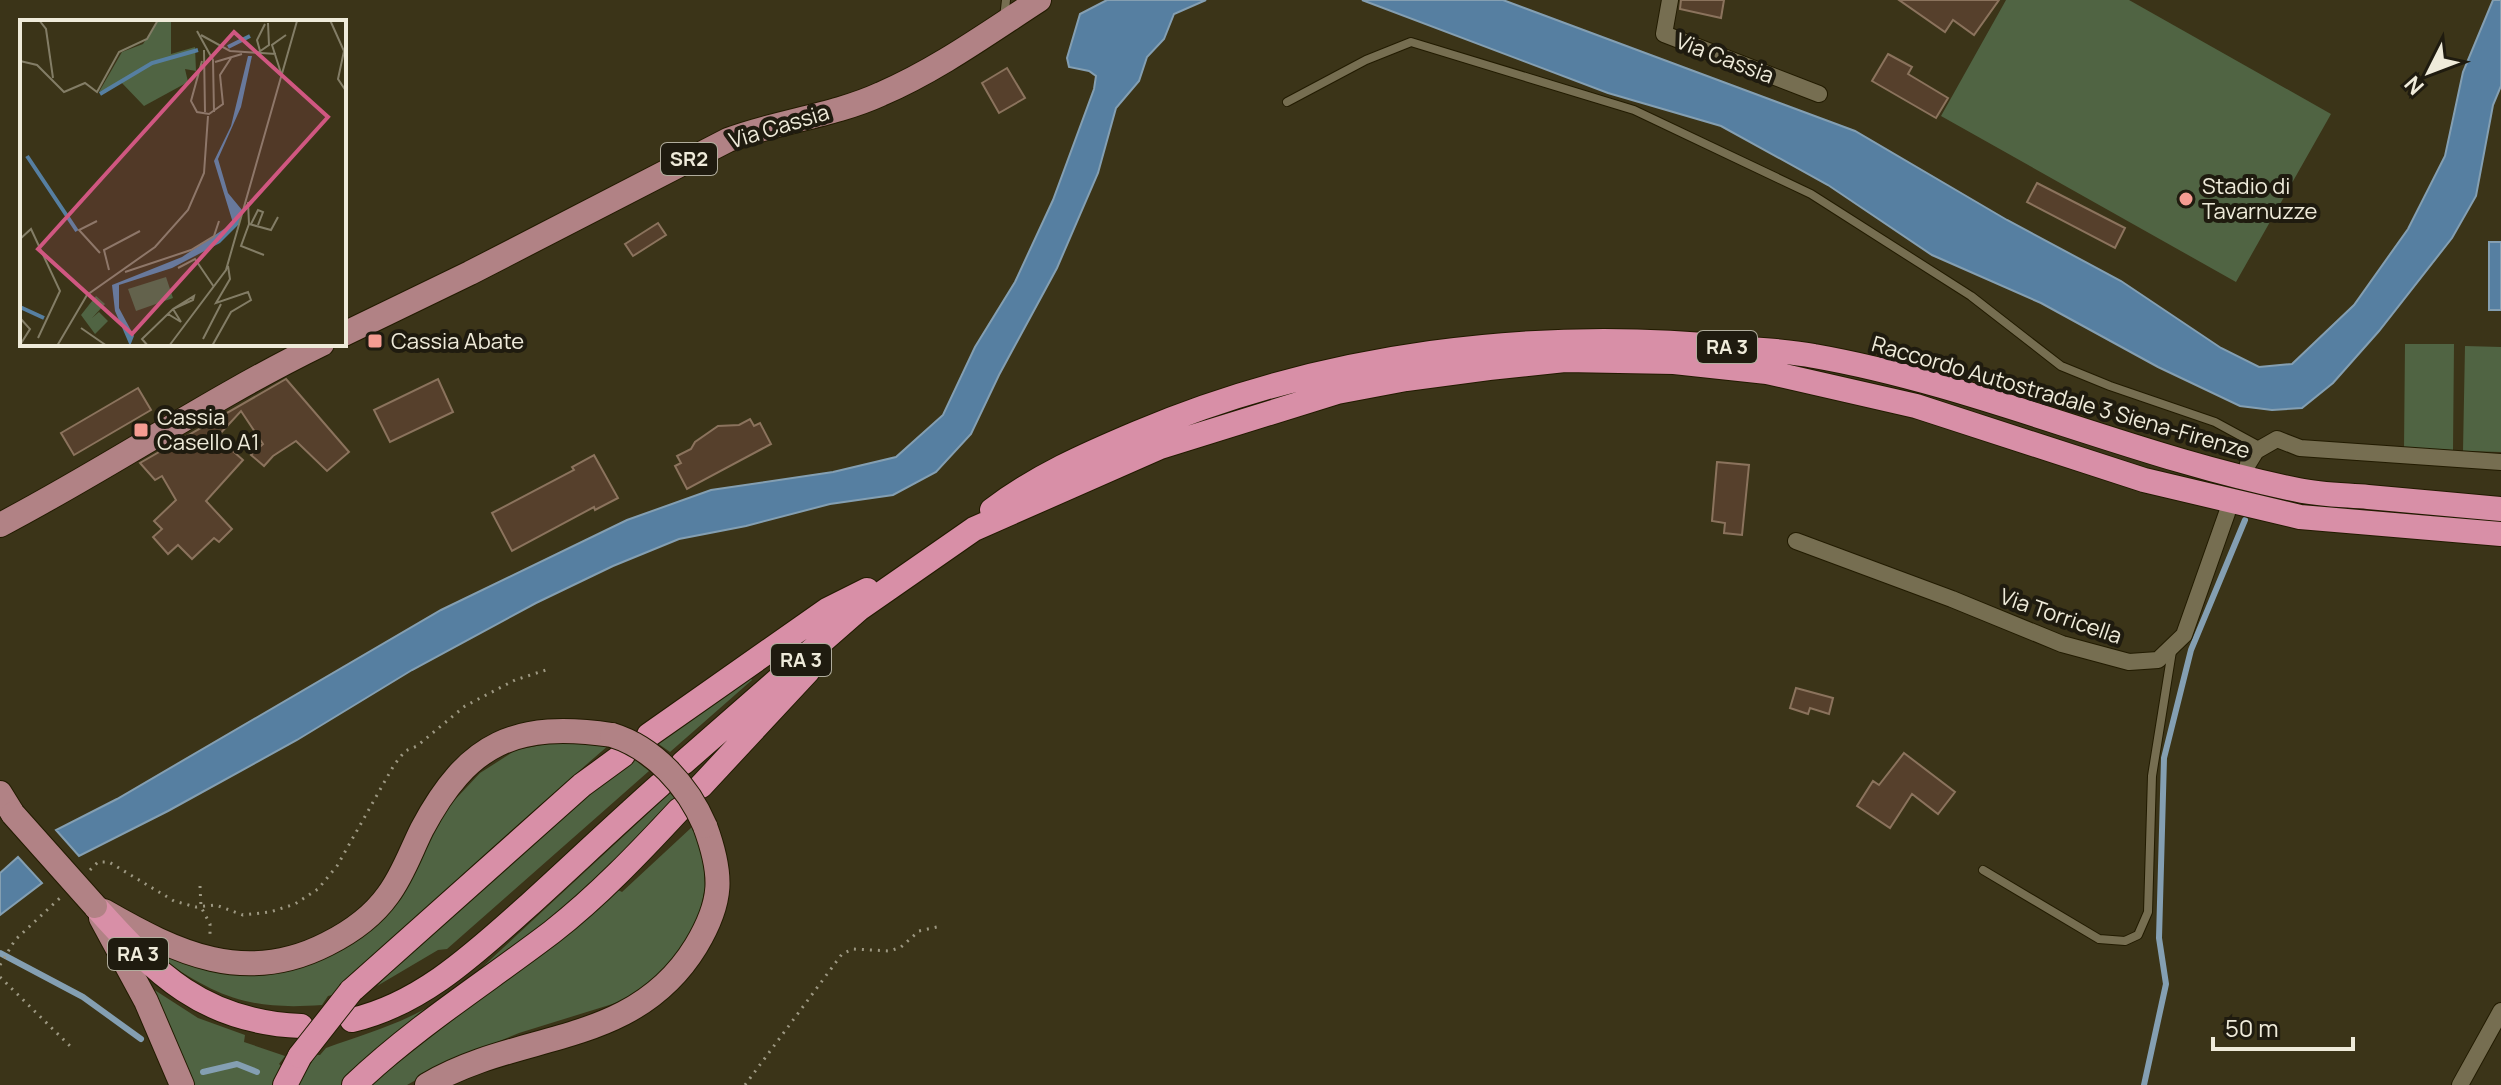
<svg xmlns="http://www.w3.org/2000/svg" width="2501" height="1085" font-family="Manrope,sans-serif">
	<rect width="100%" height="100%" fill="#3b3418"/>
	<!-- green -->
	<path fill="#506443" d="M2006 0H2129L2331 114 2236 282 1941 116Z
		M2405 344H2454L2453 450 2404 449Z
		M2465 346 2501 347V452L2463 451Z
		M748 675 752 680 670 752 653 740Z
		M562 741 609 745C516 825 426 906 340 993L328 996 322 1005C252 1010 220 999 162 959V952L213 971 256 975 325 958 427 845 449 806 480 773 516 750Z
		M631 757 649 771 447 949 438 950 377 986 443 919Z
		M670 793 675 799 610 867 543 925 463 985Z
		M692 827 703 853 705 888 699 916 683 949 660 977 619 1002 519 1033 446 1063 407 1085H370L618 890 622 892Z
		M153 989 198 1018 245 1035 244 1042 285 1056 279 1064 284 1068 274 1085H189Z
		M443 998 344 1085H297L316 1055H320L326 1048C370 1032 403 1024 443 998Z"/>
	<!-- water -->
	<path fill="#567fa1" stroke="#849fb2" stroke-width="2" d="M1107 0H1206L1174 14 1164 39 1147 57 1139 81 1116 108 1098 173 1057 268 999 375 971 434 936 472 893 495 830 504 746 526 679 539 613 566 536 603 412 670 297 740 168 811 79 856 56 830 117 799 441 610 627 520 711 490 833 472 896 457 943 415 975 347 1015 282 1053 200 1094 89 1096 76 1089 71 1069 67 1067 58 1080 14Z
		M1362 0H1503L1855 131 2007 220 2121 281 2221 348 2259 367 2292 364 2354 305 2408 229 2445 156 2463 72 2493 0H2501V86L2493 105 2476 196 2452 238 2379 331 2333 383 2302 408 2272 410 2240 406 2158 367 2041 303 1932 255 1828 185 1721 126 1608 93Z
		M2489 242H2501V310H2489Z
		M18 857 42 883 0 915V873Z"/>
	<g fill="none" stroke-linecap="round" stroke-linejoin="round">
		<!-- stream -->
		<path stroke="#849fb2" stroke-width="6" d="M0 953 83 997 141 1039
			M203 1072 237 1064 257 1072
			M2144 1085 2166 984 2159 938 2164 758 2191 650 2245 520"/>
	</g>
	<!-- building -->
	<path fill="#56402c" stroke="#8b735d" stroke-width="2" d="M1681 0H1724L1721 18 1680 9Z
		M1899 0H1999L1974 35 1953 20 1945 32Z
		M1888 54 1912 67 1908 74 1948 98 1936 118 1872 81Z
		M1007 68 1025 98 999 113 982 83Z
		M2037 183 2125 228 2115 248 2027 202Z
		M658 223 666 235 633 256 625 244Z
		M286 379 349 452 327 471 296 441 273 456 264 466 251 455 263 444 241 411 217 437 243 460 206 501 232 529 219 542 214 538 192 559 178 545 168 554 153 537 162 529 154 521 176 500 162 476 155 480 140 463Z
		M438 379 453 412 390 442 374 410Z
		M138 388 151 410 74 455 61 433Z
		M750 419 754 426 760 423 771 444 687 489 675 466 681 463 677 456 691 449 695 442 718 426 739 425Z
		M594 455 618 498 595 510 594 507 512 551 492 513 574 470 572 467Z
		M1717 462 1749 465 1742 535 1724 533 1725 523 1712 521Z
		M1796 688 1833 698 1829 714 1810 708 1808 714 1790 708Z
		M1904 753 1955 792 1938 814 1912 794 1890 828 1857 806 1873 781 1879 785Z"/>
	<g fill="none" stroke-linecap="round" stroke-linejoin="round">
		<defs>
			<path id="lane" d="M1004 18 1006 0
				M1287 102 1366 60 1411 42 1634 110 1811 194 1971 296 2061 366 2110 386 2215 422 2261 447
				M1983 870 2099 939 2125 941 2138 935 2148 912 2152 776 2172 651"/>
			<path id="street" d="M1670 0 1664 34 1819 94
				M2248 464 2256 451 2277 439 2300 448 2501 462
				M1796 541 1952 599 2062 644 2129 662 2158 660 2184 635 2227 513
				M2460 1085 2501 1011"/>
			<path id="primary" d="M344 334 470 273 728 140C778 121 833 116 881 94 937 70 988 33 1039 0
				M0 525C109 468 211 398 322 344
				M0 793 13 814
				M104 911C177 953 245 986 327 944 351 932 373 916 388 895 403 875 411 851 422 829 468 742 516 721 612 735
				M101 918 146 1001 182 1085
				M427 1085C519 1030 633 1049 696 946 723 901 723 875 705 826"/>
			<path id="highway" d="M992 510C1037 476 1085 455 1137 433 1324 354 1535 327 1736 348 1762 350 1789 351 1814 356 1979 385 2133 457 2298 490 2321 495 2345 495 2368 497 2412 501 2457 505 2501 509
				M649 735 827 610 867 590
				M683 763 859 609 974 529 1160 447 1337 392 1406 379 1489 368 1565 360 1674 362 1767 372 1916 406 2144 480 2300 517 2501 534
				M701 786 808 671
				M95 906C156 974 203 1022 301 1026
				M351 991 582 785 623 755
				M352 1020C422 1004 476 952 529 905 573 865 616 824 660 785
				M285 1085 300 1056
				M354 1085C415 1027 485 983 552 932 598 896 639 853 679 810"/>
		</defs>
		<!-- lane casing -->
		<use href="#lane" stroke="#221b01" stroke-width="10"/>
		<!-- street casing -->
		<use href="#street" stroke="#221b01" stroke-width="18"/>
		<!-- primary casing -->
		<use href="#primary" stroke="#221b01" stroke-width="26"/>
		<!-- highway casing -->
		<use href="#highway" stroke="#221b01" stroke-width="26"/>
		<!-- path -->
		<path stroke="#9d9882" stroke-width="3" stroke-dasharray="2 6" stroke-linecap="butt" d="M90 870 98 862H109L174 901 196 907 216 905 243 915 270 912 295 904 318 889 337 866 394 765 405 751 417 746 465 706 515 680 546 670
			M200 886 201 907 210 924V936
			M0 965 15 940 61 897
			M0 977 70 1046
			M745 1085 842 954 853 949 890 951 901 947 919 931 937 927"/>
		<!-- lane -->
		<use href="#lane" stroke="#766e51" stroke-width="8"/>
		<!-- street -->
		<use href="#street" stroke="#766e51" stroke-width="16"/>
		<!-- primary -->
		<use href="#primary" stroke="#b18285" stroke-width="24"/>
		<!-- highway -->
		<use href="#highway" stroke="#d88fa7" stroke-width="24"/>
		<defs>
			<path id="primary-bridge" d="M612 735C654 748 688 786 705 826
				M13 814 95 906"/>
			<path id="highway-bridge" d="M300 1056 351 991"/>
		</defs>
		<!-- primary-bridge casing -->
		<use href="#primary-bridge" stroke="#221b01" stroke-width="26" stroke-linecap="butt"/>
		<!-- highway-bridge casing -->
		<use href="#highway-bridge" stroke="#221b01" stroke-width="26" stroke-linecap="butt"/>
		<!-- primary-bridge -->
		<use href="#primary-bridge" stroke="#b18285" stroke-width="24"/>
		<!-- highway-bridge -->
		<use href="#highway-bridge" stroke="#d88fa7" stroke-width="24"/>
	</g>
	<!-- markers -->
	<g fill="#f59c92" stroke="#1f1b0f" stroke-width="3">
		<circle cx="2186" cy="199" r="8"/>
		<rect x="367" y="333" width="16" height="16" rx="4"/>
		<rect x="133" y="422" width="16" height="16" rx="4"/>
	</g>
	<g text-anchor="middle" stroke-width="8" stroke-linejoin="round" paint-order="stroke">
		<!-- shield labels -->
		<g fill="#1f1b0f" stroke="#b1ad9d" stroke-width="2">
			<rect x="661" y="143" width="56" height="32" rx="6"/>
			<rect x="1697" y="331" width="60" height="32" rx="6"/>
			<rect x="771" y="644" width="60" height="32" rx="6"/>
			<rect x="108" y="938" width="60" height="32" rx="6"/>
		</g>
		<g font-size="20" font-weight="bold" fill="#efebda">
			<text x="689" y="166">SR2</text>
			<text x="1727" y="354">RA 3</text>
			<text x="801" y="667">RA 3</text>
			<text x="138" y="961">RA 3</text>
		</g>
		<!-- street labels -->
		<g font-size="22" fill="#efebda" stroke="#1f1b0f">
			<text transform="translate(1725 58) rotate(21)" y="8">Via Cassia</text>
			<text transform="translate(779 126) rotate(-17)" y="8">Via Cassia</text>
			<text transform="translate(2061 397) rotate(16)" y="8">Raccordo Autostradale 3 Siena-Firenze</text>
			<text transform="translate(2061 616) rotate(19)" y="8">Via Torricella</text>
		</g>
		<!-- poi labels -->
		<g font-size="22" fill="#efebda" stroke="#1f1b0f" text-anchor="start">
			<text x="2202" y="194">Stadio di<tspan x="2202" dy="25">Tavarnuzze</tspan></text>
			<text x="391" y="349">Cassia Abate</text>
			<text x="157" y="425">Cassia<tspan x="157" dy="25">Casello A1</tspan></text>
		</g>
	</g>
	<!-- overview -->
	<g transform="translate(20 20)">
		<rect width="326" height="326" fill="#3b3418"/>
		<path d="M139 0H151V34L175 27 176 51 165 49 168 62 124 86 101 62 79 72 102 32 123 24ZM146 257 153 278 116 291 108 269ZM76 276 85 284 72 298 79 292 88 301 75 314 61 295Z" fill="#506443"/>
		<path d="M228 36H232L221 87 198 139 208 173 222 190 219 204 200 223 152 248 99 265V288L114 316 110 326 95 291 92 265 162 237 213 203 194 141 211 106Z" fill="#567fa1"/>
		<path fill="none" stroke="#567fa1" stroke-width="4" d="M208 27 230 16M80 74 132 43 178 30M7 136 57 211M0 287 24 298"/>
		<path fill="none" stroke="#837d66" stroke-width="2" d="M19 0 26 9 33 58M310 0 324 31 318 59 326 71M177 11 193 40 194 92M181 15 210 31 256 34M184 30 185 92M240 31 237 20 245 4M236 34 249 25 248 3M0 41 17 45 44 72 65 63 77 72 99 32 127 19 138 0M182 41 171 81 177 92 189 94 203 84 200 55 211 38M195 42 222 34M261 53 252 25 266 15M228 182 229 204 251 210 258 197M77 201 59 210 80 233M229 204 221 226 244 235M231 204 238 190 243 192 238 205M0 219 11 209 40 271 18 318M158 248 175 239 194 267M89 250 84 230 120 211M105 252 171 230 194 216 199 201M148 294 161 302 153 289M0 298 10 309 0 325M61 308 87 326M183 319 201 284M37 326 67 275 135 227 168 190 184 153 188 96M128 326 122 319 153 289 174 276 173 280 153 289M149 326 206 250 277 1M192 326 211 292 231 280 228 272 196 283 210 259 208 246"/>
		<path fill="#d05781" fill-opacity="0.15" stroke="#d05781" stroke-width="4" d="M214 12 308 97 112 314 18 229Z"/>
		<rect width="326" height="326" fill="none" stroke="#efebda" stroke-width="4"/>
	</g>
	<!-- north arrow -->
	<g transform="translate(2429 72) rotate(228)" stroke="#1f1b0f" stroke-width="6" paint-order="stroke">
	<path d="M0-6L14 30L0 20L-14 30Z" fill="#efebda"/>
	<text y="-12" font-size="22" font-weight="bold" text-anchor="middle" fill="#efebda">N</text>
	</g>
	<!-- scale -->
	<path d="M2213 1037v12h140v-12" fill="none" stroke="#efebda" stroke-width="4"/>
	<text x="2225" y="1037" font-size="24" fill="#efebda" stroke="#1f1b0f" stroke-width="6" paint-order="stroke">50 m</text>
</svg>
